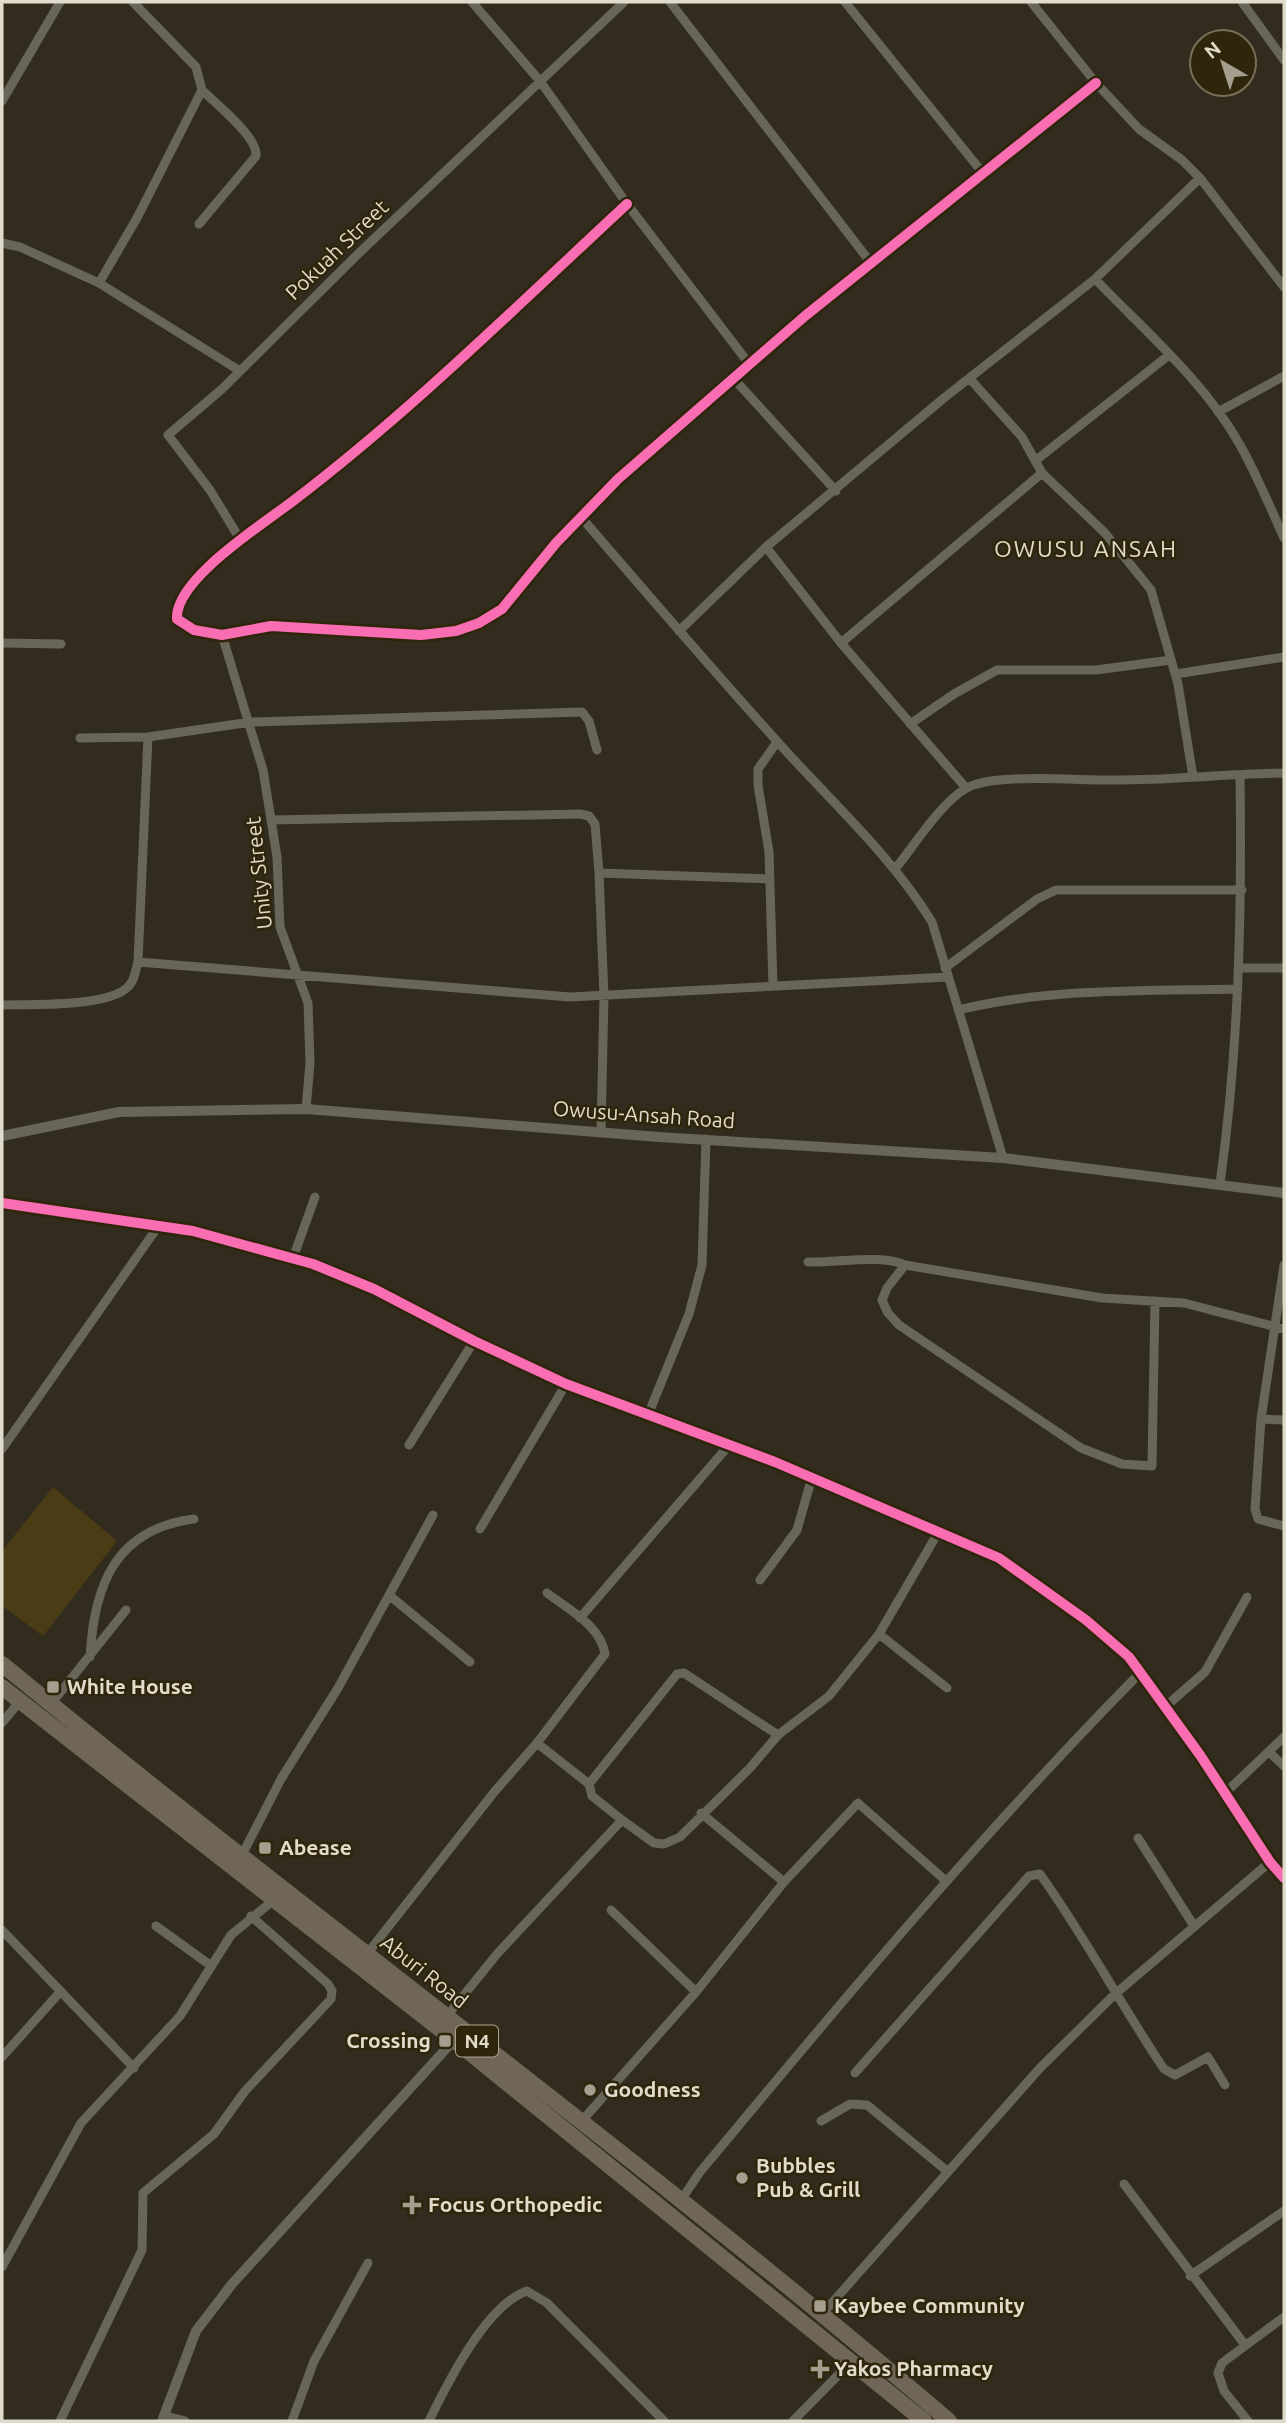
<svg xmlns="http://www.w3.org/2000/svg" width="1286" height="2423" font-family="Ubuntu,sans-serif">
	<rect width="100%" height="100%" fill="#312c1d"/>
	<!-- green -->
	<path fill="#4a3c15" d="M53 1487 117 1541 43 1636 2 1606V1551Z"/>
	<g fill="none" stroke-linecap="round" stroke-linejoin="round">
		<!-- minor -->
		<path stroke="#686559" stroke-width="9" d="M472 2 540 81 627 204 750 365
			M670 2 871 263
			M845 2 982 172
			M1031 2 1096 83 1139 129 1182 160 1200 178 1284 287
			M1242 2 1284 60
			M2 101 60 2
			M627 204C518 305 411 411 293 501 263 524 174 580 177 619L194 630 222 635 271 626 421 635 456 631 479 623 502 609 556 543 618 479 805 316 1096 83
			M199 224 256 156C258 137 216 104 202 90
			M2 243 20 247 99 283 240 371
			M1095 279C1145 331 1205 382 1240 445 1257 475 1270 507 1284 538
			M99 283 137 218 202 90 196 67 133 2
			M734 379 836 491
			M1218 412 1284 376
			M1035 461 1169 355
			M1042 473 1105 533 1151 590 1178 684 1193 777
			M581 517C648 595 715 673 784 749 835 805 892 857 932 922L1003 1158
			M241 541 210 490 168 435 222 389 359 253 624 2
			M766 547 841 643 966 788
			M679 631 766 547 944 398 1095 279 1200 178
			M222 635 263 770 277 857 280 927 308 1003 310 1063 306 1109
			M2 643 61 644
			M841 643 1042 473 1022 437 970 379
			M1176 674 1284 657
			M910 724 954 694 997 670H1096L1171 660
			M80 738 148 737
			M272 820 580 814 589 816 595 824 599 873 604 996 601 1132
			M895 869C914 846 940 804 965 789 991 772 1080 781 1114 780 1171 780 1227 774 1284 773
			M599 873 770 879
			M138 962 570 997 948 977
			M945 968 1037 899 1056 890H1242
			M1240 968H1284
			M773 986 769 852 758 785V769L777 742
			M2 1005C29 1004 117 1008 131 983 135 978 136 968 138 962L148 737 251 722 582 712 589 721 597 750
			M958 1010C1049 988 1144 991 1238 989
			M1220 1184C1239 1047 1242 912 1240 775
			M2 1203 193 1231 313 1264 374 1289 474 1341 566 1384 775 1462 999 1558 1086 1620 1129 1657 1200 1755 1270 1862 1284 1878
			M293 1258 315 1197
			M808 1262C837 1263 882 1254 905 1265L1102 1298 1184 1303 1284 1329
			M905 1265 887 1288 882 1300 888 1313 899 1325 1081 1448 1122 1464 1152 1466 1155 1301
			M1284 1265 1261 1419 1255 1509 1258 1519 1284 1526
			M648 1415 689 1314 702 1265 706 1139
			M1261 1419 1284 1420
			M409 1445 474 1341
			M2 1449 157 1228
			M480 1529 566 1384
			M760 1580 797 1530 812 1477
			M389 1595 470 1662
			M580 1618 730 1444
			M879 1634 947 1688
			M90 1657C94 1584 116 1529 194 1519
			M51 1704 126 1610
			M1165 1707 1205 1672 1247 1597
			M2 1723 20 1701
			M537 1743 605 1654C601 1626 568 1609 547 1593
			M1269 1752 1284 1766
			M1223 1795 1284 1737
			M701 1813 784 1882
			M622 1820 592 1796 589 1784 677 1674 684 1673 778 1735
			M1138 1838 1194 1926
			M242 1855 281 1779 338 1688 433 1515
			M611 1910 696 1992
			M156 1926 210 1965
			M2 1930 134 2068
			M367 1954 495 1791 537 1743 589 1784
			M447 2016 497 1954 622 1820 654 1843 664 1844 680 1837 750 1768 778 1735 829 1696 879 1634 939 1531
			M2 2057 61 1991
			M855 2073 1029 1876 1040 1874C1085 1937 1121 2005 1164 2069L1175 2075 1208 2057 1225 2085
			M821 2121 850 2104 867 2105 947 2171
			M580 2123 696 1992 784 1882 858 1803 946 1881
			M1124 2184 1245 2345
			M681 2200 700 2172C842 2001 984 1831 1140 1673
			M2 2267 81 2123 180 2016 231 1935 275 1899
			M1190 2276 1284 2211
			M823 2313 1040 2068 1114 1995 1270 1862
			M164 2416 185 2421
			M60 2421 142 2250 143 2193 214 2134 245 2091 331 1999 332 1991 328 1984 251 1916
			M292 2421 314 2361 368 2263
			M429 2421C447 2384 486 2305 527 2291L547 2303 664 2421
			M793 2421 852 2361
			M1248 2421 1224 2391 1218 2373 1222 2363 1284 2317"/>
		<!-- tertiary -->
		<path stroke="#686559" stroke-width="10" d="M2 1136 119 1112 306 1109 659 1137 1003 1158 1284 1193
			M162 2421 196 2331 232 2284 454 2040"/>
		<!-- trunk -->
		<path stroke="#706658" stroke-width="16" d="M2 1664C314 1921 642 2158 949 2421
			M2 1687 454 2040 924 2421"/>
		<defs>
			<path id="cycleway" d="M627 204C518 305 411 411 293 501 263 524 174 580 177 619L194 630 222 635 271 626 421 635 456 631 479 623 502 609 556 543 618 479 805 316 1096 83
				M2 1203 193 1231 313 1264 374 1289 474 1341 566 1384 775 1462 999 1558 1086 1620 1129 1657 1200 1755 1270 1862 1284 1878"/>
		</defs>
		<!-- cycleway casing -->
		<use href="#cycleway" stroke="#2f250a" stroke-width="15"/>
		<!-- cycleway -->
		<use href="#cycleway" stroke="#f96db3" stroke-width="10"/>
	</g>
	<!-- markers -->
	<g fill="#a39e8e" stroke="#2f250a" stroke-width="2.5">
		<rect x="46" y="1680" width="14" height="14" rx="3.5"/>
		<rect x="258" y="1841" width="14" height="14" rx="3.5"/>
		<rect x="438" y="2034" width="14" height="14" rx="3.5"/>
		<circle cx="590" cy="2090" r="7"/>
		<circle cx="742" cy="2178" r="7"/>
		<path d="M408.5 2194.5h7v7h7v7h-7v7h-7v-7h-7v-7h7z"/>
		<rect x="813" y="2299" width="14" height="14" rx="3.5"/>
		<path d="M816.5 2358.5h7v7h7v7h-7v7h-7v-7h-7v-7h7z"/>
	</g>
	<g text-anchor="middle" stroke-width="5" stroke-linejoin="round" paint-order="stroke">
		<!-- shield labels -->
		<rect fill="#2f250a" stroke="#aca491" stroke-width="2" x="456" y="2025.5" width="42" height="31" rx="5"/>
		<g font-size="19" font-weight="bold" fill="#e1dbcb">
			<text x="477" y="2048">N4</text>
		</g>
		<!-- street labels -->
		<g font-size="21" fill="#e1dbcb" stroke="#2f250a">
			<text transform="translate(337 250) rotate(-44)" y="7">Pokuah Street</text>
			<text transform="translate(259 873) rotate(-96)" y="7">Unity Street</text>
			<text transform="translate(644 1115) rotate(4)" y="7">Owusu-Ansah Road</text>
			<text transform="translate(424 1972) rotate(38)" y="7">Aburi Road</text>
		</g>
		<!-- poi labels -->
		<g font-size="21" font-weight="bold" fill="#e1dbcb" stroke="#2f250a" text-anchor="start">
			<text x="67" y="1694">White House</text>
			<text x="279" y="1855">Abease</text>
			<text x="431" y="2048" text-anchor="end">Crossing</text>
			<text x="604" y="2097">Goodness</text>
			<text x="756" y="2173">Bubbles<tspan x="756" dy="24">Pub &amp; Grill</tspan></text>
			<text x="428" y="2212">Focus Orthopedic</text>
			<text x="834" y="2313">Kaybee Community</text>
			<text x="834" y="2376">Yakos Pharmacy</text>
		</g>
		<!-- neighbourhood labels -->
		<g font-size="23" letter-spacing="2" fill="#e1dbcb" stroke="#2f250a">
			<text x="1086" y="557">OWUSU ANSAH</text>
		</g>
	</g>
	<!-- border -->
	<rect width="1286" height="2423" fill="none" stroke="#e1dbcb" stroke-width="7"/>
	<!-- north arrow -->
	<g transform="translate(1223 63) rotate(321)"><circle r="33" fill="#2f250a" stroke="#766e57" stroke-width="2"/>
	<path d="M0-5L12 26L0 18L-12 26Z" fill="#a39e8e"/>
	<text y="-10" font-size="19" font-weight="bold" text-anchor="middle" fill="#e1dbcb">N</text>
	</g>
</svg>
